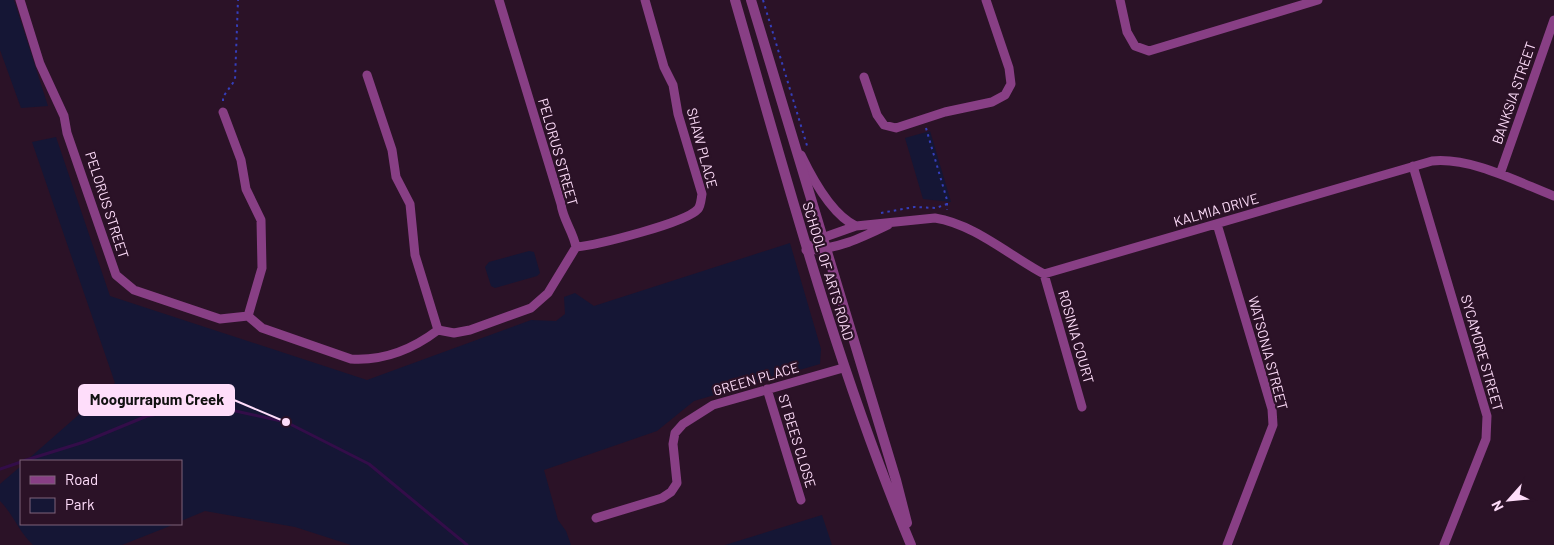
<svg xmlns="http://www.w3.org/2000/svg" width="1554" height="545" font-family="Barlow,sans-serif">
	<rect width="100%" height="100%" fill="#2b1227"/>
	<!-- green -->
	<path fill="#151635" d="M0 0H14L48 106 21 108 0 50Z
		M930 131 951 202 923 199 905 138Z
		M56 137 110 296 367 380 531 320 556 321 565 314 564 297 575 293 594 306 790 243 821 349 820 364 694 401 657 431 544 470 558 520 566 531 571 545H351L295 527 205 511 181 521V461H26L115 383 32 142Z
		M529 251 534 252 540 273 537 276 495 288 491 286 485 267 489 262Z
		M21 466V524H175L122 545H33C19 532 13 514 0 501V484Z
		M822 515 832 545H725Z"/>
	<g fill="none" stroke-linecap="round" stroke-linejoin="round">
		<!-- stream -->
		<path stroke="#330d49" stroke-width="3" d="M23 461 84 442 147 416 208 405 286 422 369 464 467 545
			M0 469 21 462"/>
		<!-- path -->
		<path stroke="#353eba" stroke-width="2" stroke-dasharray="2.5 4" stroke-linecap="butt" d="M763 0 808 149
			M223 101V97L235 80 238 0
			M926 128 947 200V210
			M881 213 914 207 936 208 947 204"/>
		<!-- minor -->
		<path stroke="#883f85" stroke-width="9" d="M20 0 40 64 64 116 67 133 116 275 134 290 220 319 248 316 262 328 351 359C383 361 413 349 438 330L454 333 470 330 531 308 548 293 576 247C573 231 563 220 561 204L499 0
			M1120 0 1127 32 1135 46 1149 51 1318 0
			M367 75 392 150 396 177 410 204 415 255 438 330
			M864 77 877 115 884 125 896 128 945 112 992 102 1005 95 1011 84 1009 68 986 0
			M223 112 241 160 246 189 261 220 262 268 248 316
			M801 155C812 178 832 215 856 226
			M1413 166 1487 416 1486 439 1444 545
			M1500 174 1554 20
			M1217 224 1272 409 1273 425 1227 545
			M576 247C597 245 686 223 698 209 701 205 701 199 702 194L678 114 673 85 664 67 645 0
			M806 250 822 238 856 226 935 218C974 224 1010 256 1044 274L1432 161C1471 157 1518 182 1554 196
			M806 250C836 250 861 238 888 225
			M1044 274 1082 407
			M767 389 801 500
			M596 518 662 498 671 492 677 483 673 444 675 433 683 424 713 405 843 368"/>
		<!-- tertiary -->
		<path stroke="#883f85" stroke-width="10" d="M735 0C788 184 837 368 911 545
			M751 0 896 480 907 523"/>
	</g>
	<g text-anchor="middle" stroke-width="4.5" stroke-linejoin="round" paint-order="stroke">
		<!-- street labels -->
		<g font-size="14" fill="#feddfa" stroke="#2b1227">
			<text transform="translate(1514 93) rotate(-71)" y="5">BANKSIA STREET</text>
			<text transform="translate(702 148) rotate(75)" y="5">SHAW PLACE</text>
			<text transform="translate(558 152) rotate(74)" y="5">PELORUS STREET</text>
			<text transform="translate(107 205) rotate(72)" y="5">PELORUS STREET</text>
			<text transform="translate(1216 210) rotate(-16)" y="5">KALMIA DRIVE</text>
			<text transform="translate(828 271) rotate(73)" y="5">SCHOOL OF ARTS ROAD</text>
			<text transform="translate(1076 337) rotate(74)" y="5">ROSINIA COURT</text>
			<text transform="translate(1268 353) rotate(75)" y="5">WATSONIA STREET</text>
			<text transform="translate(1482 353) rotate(74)" y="5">SYCAMORE STREET</text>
			<text transform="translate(756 379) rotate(-16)" y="5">GREEN PLACE</text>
			<text transform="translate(797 441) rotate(73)" y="5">ST BEES CLOSE</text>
		</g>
	</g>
	<!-- callouts -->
	<path fill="none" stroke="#feddfa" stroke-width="2" d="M286 422L234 400"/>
	<circle fill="#feddfa" stroke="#2b1227" stroke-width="2" cx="286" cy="422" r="5"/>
	<rect fill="#feddfa" stroke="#feddfa" stroke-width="2" x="79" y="385" width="155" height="30" rx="5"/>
	<g font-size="15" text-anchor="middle" font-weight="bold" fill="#111">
		<text x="157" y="405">Moogurrapum Creek</text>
	</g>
	<!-- legend -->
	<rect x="20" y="460" width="162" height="65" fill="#2b1227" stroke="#7f637b"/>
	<rect x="30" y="476" width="25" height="8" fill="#883f85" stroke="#7f637b"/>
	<text x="65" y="485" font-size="15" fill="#feddfa">Road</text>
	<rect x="30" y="498" width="25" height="15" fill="#151635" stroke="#7f637b"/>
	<text x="65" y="510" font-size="15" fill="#feddfa">Park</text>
	<!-- north arrow -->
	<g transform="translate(1509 500) rotate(243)" stroke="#2b1227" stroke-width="4" paint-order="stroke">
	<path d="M0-4L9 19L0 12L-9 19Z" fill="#feddfa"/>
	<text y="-8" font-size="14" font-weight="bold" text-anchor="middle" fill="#feddfa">N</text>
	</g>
</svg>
